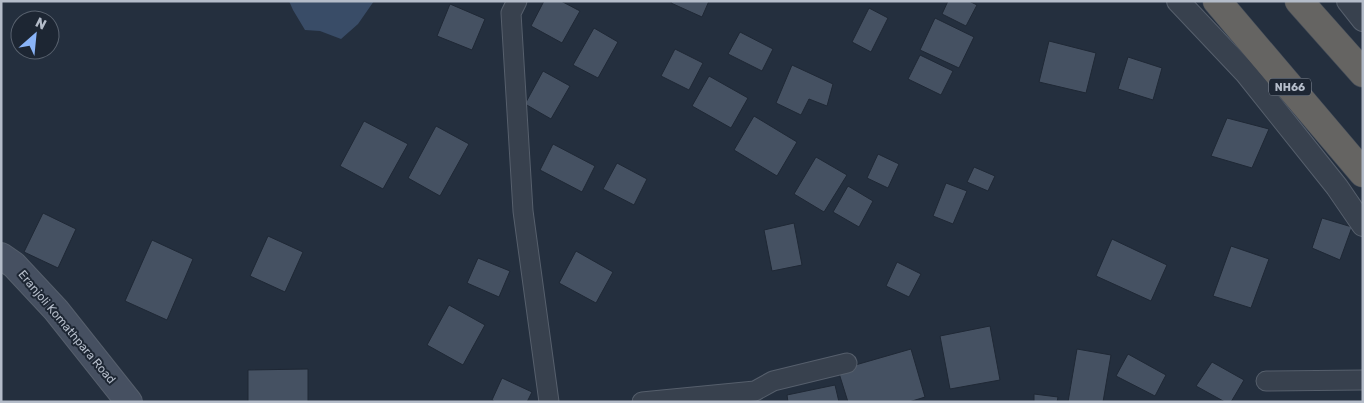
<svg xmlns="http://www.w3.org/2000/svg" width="1364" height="403" viewBox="0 0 1364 403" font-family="Rubik,sans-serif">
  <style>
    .water { fill: #394c67 }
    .building { fill: #455162; stroke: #1f2835 }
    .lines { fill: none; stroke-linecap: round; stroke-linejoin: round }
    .minor-casing { stroke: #565f6c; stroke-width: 21 }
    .tertiary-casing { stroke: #565f6c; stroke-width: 24 }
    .secondary-casing { stroke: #565f6c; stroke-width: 28 }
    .trunk-casing { stroke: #434c59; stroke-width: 29 }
    .minor { stroke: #38414e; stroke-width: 19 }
    .tertiary { stroke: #38414e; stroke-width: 22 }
    .secondary { stroke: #465061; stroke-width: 26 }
    .trunk { stroke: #656462; stroke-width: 28 }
    .labels { text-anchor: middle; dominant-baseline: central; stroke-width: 4; stroke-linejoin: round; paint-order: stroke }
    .shield { fill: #1d2633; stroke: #878f9c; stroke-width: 1 }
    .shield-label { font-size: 11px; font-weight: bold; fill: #b4bcc9 }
    .street-label { font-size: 12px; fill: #b4bcc9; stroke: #1d2633 }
  </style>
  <rect width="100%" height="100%" fill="#242f3e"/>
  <path class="water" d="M289 1H374L358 24 341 39 320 31 305 30 293 10Z"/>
  <g class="building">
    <path d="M544 1H561L580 11 562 43 531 26Z"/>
    <path d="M672 1H709L702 17 671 3Z"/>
    <path d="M948 1H969L977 5 966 26 942 14Z"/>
    <path d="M450 4 485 19 472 50 437 36Z"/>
    <path d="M869 8 888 18 871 52 852 42Z"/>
    <path d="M935 18 974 37 959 68 920 50Z"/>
    <path d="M594 28 618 42 598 78 573 65Z"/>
    <path d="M740 32 773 49 762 71 728 54Z"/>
    <path d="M1049 41 1096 53 1086 93 1039 82Z"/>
    <path d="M675 49 703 63 689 90 661 76Z"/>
    <path d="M920 55 953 71 941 95 908 79Z"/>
    <path d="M1128 57 1162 68 1153 100 1118 89Z"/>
    <path d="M792 65 833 84 827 106 809 99 801 115 776 103Z"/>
    <path d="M543 71 570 86 551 119 525 104Z"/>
    <path d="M709 76 748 98 731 128 692 106Z"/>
    <path d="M754 116 797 142 777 176 734 150Z"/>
    <path d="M1227 118 1269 129 1252 168 1211 156Z"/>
    <path d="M364 121 408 144 383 189 340 166Z"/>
    <path d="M436 126 469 144 440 196 408 178Z"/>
    <path d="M553 144 595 166 582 192 540 170Z"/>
    <path d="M878 154 899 164 888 188 867 178Z"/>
    <path d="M816 157 847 175 824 212 794 194Z"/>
    <path d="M617 163 647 179 634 205 603 189Z"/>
    <path d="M974 167 995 176 988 191 967 182Z"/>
    <path d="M946 183 967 191 953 224 933 216Z"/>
    <path d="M848 186 873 201 859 227 833 212Z"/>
    <path d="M43 213 76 229 58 268 24 252Z"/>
    <path d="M1322 218 1352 227 1340 260 1312 248Z"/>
    <path d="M794 223 802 265 772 271 764 230Z"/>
    <path d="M268 236 303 252 285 292 250 276Z"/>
    <path d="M1112 239 1167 265 1151 301 1096 276Z"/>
    <path d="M152 240 193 259 167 320 125 301Z"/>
    <path d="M1231 246 1269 259 1251 308 1213 296Z"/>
    <path d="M576 251 613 272 596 303 559 283Z"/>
    <path d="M478 258 510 271 499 297 467 283Z"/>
    <path d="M897 262 921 274 909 297 886 286Z"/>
    <path d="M449 305 485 325 463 365 427 345Z"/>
    <path d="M990 326 1000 380 950 389 940 336Z"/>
    <path d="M911 349 925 397 909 402H848L838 370Z"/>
    <path d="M1077 349 1111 355 1103 402H1068Z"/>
    <path d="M1128 354 1166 375 1155 396 1116 376Z"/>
    <path d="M1212 362 1244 380 1231 402H1225L1196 386Z"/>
    <path d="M308 369V402H248V370Z"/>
    <path d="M502 378 532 392 527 402H495L492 400Z"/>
    <path d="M835 385 839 402H788L787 395Z"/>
    <path d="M1034 394 1058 397 1057 402H1034Z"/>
  </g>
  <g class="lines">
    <defs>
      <g id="minor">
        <path d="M517 1 511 13 523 211 549 402"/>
        <path d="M1266 381 1363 380"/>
        <path d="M642 402 755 391 773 381 847 363"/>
      </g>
      <g id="tertiary">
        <path d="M1178 1 1246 73 1337 187 1363 225"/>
        <path d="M1348 1 1363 20"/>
      </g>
      <path id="secondary" d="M1 256 14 265 56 310 129 402"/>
      <g id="trunk">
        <path d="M1217 1 1363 173"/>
        <path d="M1299 1 1363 73"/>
      </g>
    </defs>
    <use href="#minor" class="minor-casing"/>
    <use href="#tertiary" class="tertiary-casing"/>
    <use href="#secondary" class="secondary-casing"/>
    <use href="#trunk" class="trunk-casing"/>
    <use href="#minor" class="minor"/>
    <use href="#tertiary" class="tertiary"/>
    <use href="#secondary" class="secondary"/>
    <use href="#trunk" class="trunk"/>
  </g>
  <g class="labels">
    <rect class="shield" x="1269" y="78.5" width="42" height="17" rx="4"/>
    <g class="shield-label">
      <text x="1290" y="87">NH66</text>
    </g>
    <g class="street-label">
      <text transform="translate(67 327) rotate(50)">Eranjoli Komathpara Road</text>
    </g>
  </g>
  <rect width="1364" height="403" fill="none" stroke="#b4bcc9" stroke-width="5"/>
  <g transform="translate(35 35) rotate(27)"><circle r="24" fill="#1d2633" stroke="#59626f"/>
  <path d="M0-4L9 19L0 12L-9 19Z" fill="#8ab4f8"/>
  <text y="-8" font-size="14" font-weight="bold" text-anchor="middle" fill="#b4bcc9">N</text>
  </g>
</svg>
